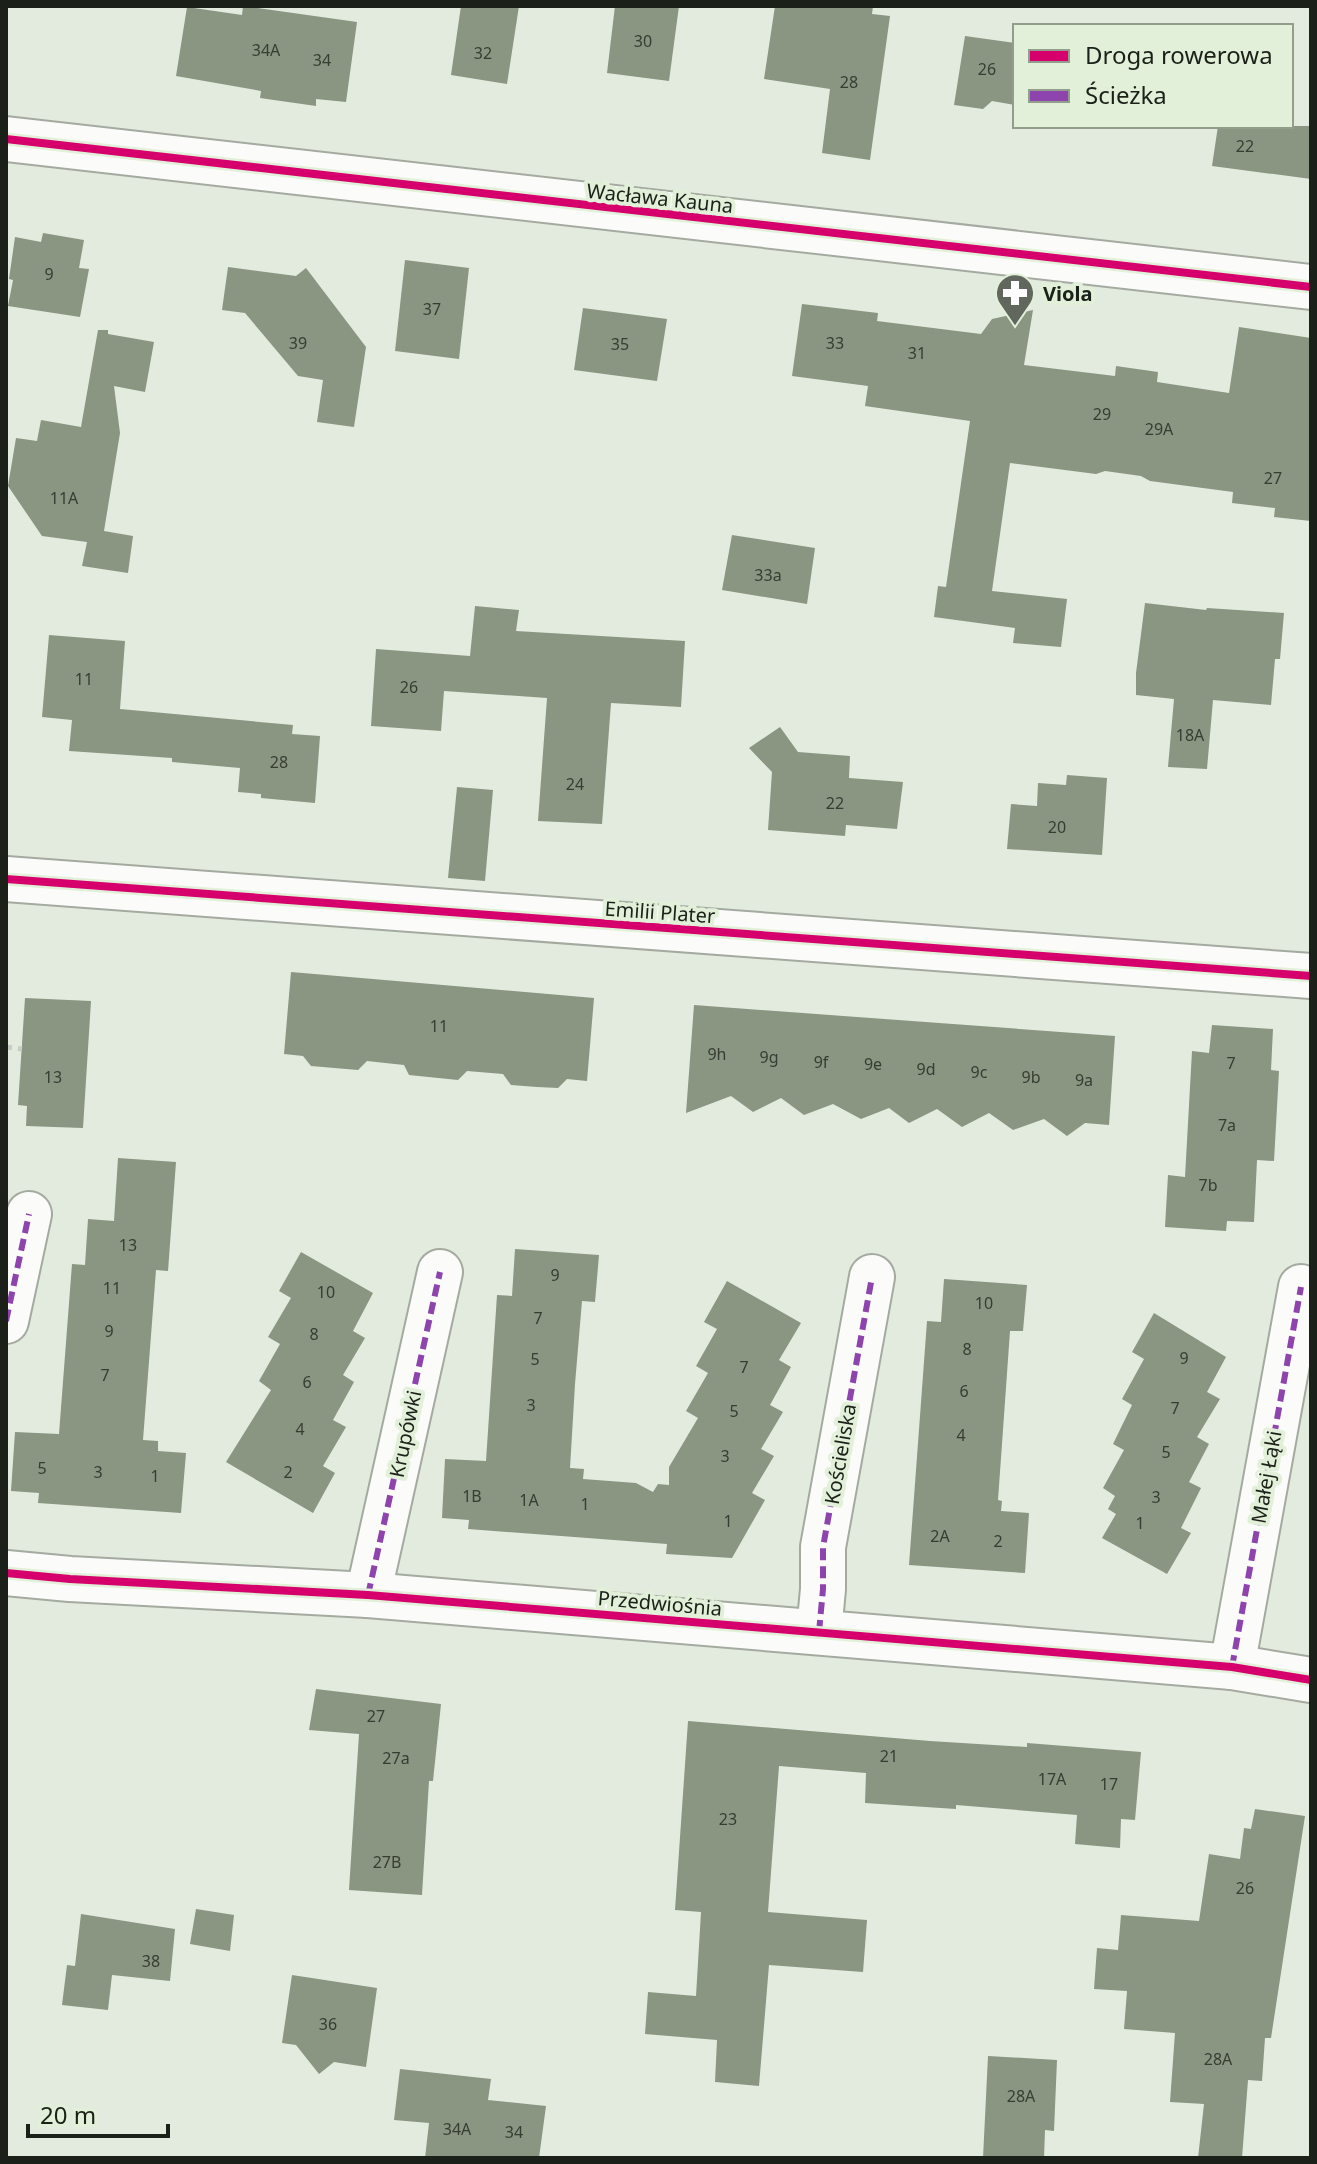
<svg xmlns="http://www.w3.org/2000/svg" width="1317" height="2164" viewBox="0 0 1317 2164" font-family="'Noto Sans',sans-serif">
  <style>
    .building { fill: #8a9582 }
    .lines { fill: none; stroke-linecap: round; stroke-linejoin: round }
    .minor-casing { stroke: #a4aaa0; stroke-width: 48 }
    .path { stroke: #c8cbc7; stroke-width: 5; stroke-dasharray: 6 6; stroke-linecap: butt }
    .minor { stroke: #fbfcfa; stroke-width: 44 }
    .quiet { stroke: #8e44ad; stroke-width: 6; stroke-dasharray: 12 6; stroke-linecap: butt }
    .cycleway-casing { stroke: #e2f0d9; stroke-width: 13 }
    .cycleway { stroke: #d6006c; stroke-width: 8 }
    .labels { text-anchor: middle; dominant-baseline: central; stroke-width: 8; stroke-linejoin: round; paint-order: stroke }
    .number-label { font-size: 16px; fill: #373d32 }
    .street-label { font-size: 20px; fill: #1b2018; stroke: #e2f0d9 }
    .poi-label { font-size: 20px; font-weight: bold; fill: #1b2018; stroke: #e2f0d9; text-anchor: start }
  </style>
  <rect width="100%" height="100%" fill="#e3ebde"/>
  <g class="building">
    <path d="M243 6 357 22 346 102 316 99V106L260 98 261 91 176 76 187 7 242 15Z"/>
    <path d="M461 6H519L507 84 451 75Z"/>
    <path d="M615 6H679L669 81 607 73Z"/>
    <path d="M775 6H873L872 14 890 16 870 160 822 153 830 89 764 79Z"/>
    <path d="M965 36 1015 43V105L992 101 983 109 954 105Z"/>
    <path d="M1218 126H1311V179L1212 166Z"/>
    <path d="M43 233 84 240 79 268 89 269 80 317 8 306 13 280 9 279 15 237 41 242Z"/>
    <path d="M405 260 469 268 459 359 395 351Z"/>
    <path d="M228 267 296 276 306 268 366 347 354 427 317 422 323 380 298 376 245 313 222 310Z"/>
    <path d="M802 304 878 313 877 321 981 334 992 319 1033 310 1024 365 1115 376 1116 366 1158 372 1157 382 1229 393 1239 327 1311 338V521L1274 517 1275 508 1232 503 1233 492 1150 481 1141 476 1105 471 1096 474 1010 463 992 591 1067 599 1061 647 1013 643 1015 628 934 617 938 586 946 587 970 421 865 406 868 386 792 376Z"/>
    <path d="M583 308 667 319 657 381 574 370Z"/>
    <path d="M98 330H108V334L154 342 145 392 114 386 120 433 104 531 133 536 128 573 82 566 87 542 42 536 8 486 16 438 37 441 41 420 81 427Z"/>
    <path d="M732 535 815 548 807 604 722 590Z"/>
    <path d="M1145 603 1206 610 1207 608 1284 613 1280 659H1275L1271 705 1213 700 1207 769 1168 767 1174 699 1136 695V673Z"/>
    <path d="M475 606 519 610 516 631 685 641 681 707 611 703 602 824 538 821 547 698 444 691 441 731 371 726 376 649 470 656Z"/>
    <path d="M49 635 125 641 120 709 293 725 292 734 320 736 315 803 261 798V794L238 792 240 768 172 762V758L69 751 72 720 42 717Z"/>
    <path d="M780 727 798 752 850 756 849 778 903 782 897 829 846 825 845 836 768 830 772 772 749 748Z"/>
    <path d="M1067 775 1107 778 1102 855 1007 849 1011 804 1037 806 1038 783 1066 785Z"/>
    <path d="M457 787 493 790 485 881 448 878Z"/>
    <path d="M291 972 594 998 587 1081 567 1079 558 1088 537 1087 511 1085 503 1074 467 1071 458 1080 409 1075 404 1065 367 1061 358 1070 311 1066 303 1056 284 1054Z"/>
    <path d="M25 998 91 1001 83 1128 26 1126 27 1106 18 1105Z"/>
    <path d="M694 1005 1115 1036 1109 1125 1085 1123 1067 1136 1044 1119 1013 1130 989 1113 962 1127 937 1109 909 1123 889 1108 861 1119 833 1104 804 1115 781 1098 753 1112 731 1096 686 1113Z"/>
    <path d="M1212 1025 1273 1029 1271 1070 1279 1071 1274 1161 1257 1160 1254 1222 1227 1221 1226 1231 1165 1227 1168 1175 1185 1177 1192 1051 1209 1053Z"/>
    <path d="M118 1158 176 1162 168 1271 156 1270 143 1440 158 1441V1451L186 1453 181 1513 38 1503 39 1493 11 1491 15 1432 59 1434 72 1264 85 1265 88 1219 114 1221Z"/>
    <path d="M515 1249 599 1255 595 1302 582 1301 575 1384 570 1468 584 1469 583 1479 636 1483 653 1492 658 1484 669 1485V1467L698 1418 686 1411 708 1373 696 1366 717 1329 704 1322 727 1281 801 1323 779 1360 791 1367 770 1405 783 1412 761 1449 774 1456 752 1493 765 1500 732 1558 666 1554 667 1544 468 1529 469 1520 442 1518 445 1459 486 1461 497 1295 512 1296Z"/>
    <path d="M301 1252 373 1293 353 1331 365 1338 343 1375 354 1382 333 1420 346 1427 323 1466 335 1473 313 1513 226 1462 271 1390 259 1381 280 1344 268 1337 291 1298 279 1291Z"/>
    <path d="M944 1279 1027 1285 1023 1331H1010L998 1500 1002 1501 1001 1511 1029 1513 1025 1573 909 1565 927 1321 941 1322Z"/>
    <path d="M1154 1313 1226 1357 1207 1392 1220 1399 1197 1437 1209 1444 1189 1482 1201 1488 1181 1528 1191 1533 1167 1574 1102 1538 1116 1514 1108 1509 1115 1496 1103 1488 1124 1450 1113 1444 1132 1405 1122 1399 1144 1359 1132 1352Z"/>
    <path d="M316 1689 441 1704 433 1781H429L422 1895 349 1890 359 1734 309 1730Z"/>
    <path d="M688 1721 930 1741 1027 1747V1743L1141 1752 1135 1820 1121 1819 1120 1848 1075 1844 1077 1815 956 1805V1809L865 1803 866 1773 779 1766 768 1912 867 1920 863 1972 769 1965 759 2086 715 2082 717 2040 645 2034 648 1992 696 1996 701 1912 675 1910Z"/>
    <path d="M1255 1809 1305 1816 1271 2038H1265L1262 2081 1248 2080 1242 2158H1198L1204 2104 1170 2102 1175 2033 1124 2029 1127 1991 1094 1989 1097 1948 1118 1950 1121 1915 1199 1921 1209 1854 1240 1859 1244 1828 1251 1829Z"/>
    <path d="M196 1909 234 1915 230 1951 190 1944Z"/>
    <path d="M81 1914 175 1929 170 1981 112 1975 108 2010 62 2005 67 1965 75 1966Z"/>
    <path d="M292 1975 377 1988 366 2067 334 2062 319 2074 296 2045 282 2043Z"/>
    <path d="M988 2056 1057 2060 1054 2131 1045 2130 1044 2158H983Z"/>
    <path d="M400 2069 491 2079 488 2100 546 2106 539 2158H425L429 2123 394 2120Z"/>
  </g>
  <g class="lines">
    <defs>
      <g id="minor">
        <path d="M6 139 1311 287"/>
        <path d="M6 879 1311 976"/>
        <path d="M6 1321 29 1214"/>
        <path d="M6 1573 70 1579 368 1595 1232 1667 1311 1680"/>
        <path d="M368 1595 440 1272"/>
        <path d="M819 1632 823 1589V1547L872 1277"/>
        <path d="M1232 1667 1301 1287"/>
      </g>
    </defs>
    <use href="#minor" class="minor-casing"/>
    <path class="path" d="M6 1047 22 1049"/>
    <use href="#minor" class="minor"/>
    <g class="quiet">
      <path d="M6 1321 29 1214"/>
      <path d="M368 1595 440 1272"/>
      <path d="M819 1632 823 1589V1547L872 1277"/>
      <path d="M1232 1667 1301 1287"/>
    </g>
    <defs>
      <g id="cycleway">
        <path d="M6 139 1311 287"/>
        <path d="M6 879 1311 976"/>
        <path d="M6 1573 70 1579 368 1595 1232 1667 1311 1680"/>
      </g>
    </defs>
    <use href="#cycleway" class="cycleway-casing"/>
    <use href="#cycleway" class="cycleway"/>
  </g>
  <defs>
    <symbol id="pharmacy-pin" viewBox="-11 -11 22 30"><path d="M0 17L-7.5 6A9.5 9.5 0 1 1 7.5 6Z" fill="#61675d" stroke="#e2f0d9"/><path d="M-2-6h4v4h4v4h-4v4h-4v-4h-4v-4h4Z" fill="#fff"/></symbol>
  </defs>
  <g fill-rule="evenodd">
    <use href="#pharmacy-pin" x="993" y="271" width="44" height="60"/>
  </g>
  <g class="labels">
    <g class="number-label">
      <text x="643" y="41">30</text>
      <text x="266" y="50">34A</text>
      <text x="483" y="53">32</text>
      <text x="322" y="60">34</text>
      <text x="987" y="69">26</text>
      <text x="849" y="82">28</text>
      <text x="1245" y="146">22</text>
      <text x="49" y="274">9</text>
      <text x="432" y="309">37</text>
      <text x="298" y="343">39</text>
      <text x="835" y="343">33</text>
      <text x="620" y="344">35</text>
      <text x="917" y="353">31</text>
      <text x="1102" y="414">29</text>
      <text x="1159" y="429">29A</text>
      <text x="1273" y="478">27</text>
      <text x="64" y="498">11A</text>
      <text x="768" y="575">33a</text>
      <text x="84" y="679">11</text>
      <text x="409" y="687">26</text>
      <text x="1190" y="735">18A</text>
      <text x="279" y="762">28</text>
      <text x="575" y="784">24</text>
      <text x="835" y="803">22</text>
      <text x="1057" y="827">20</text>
      <text x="439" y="1026">11</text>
      <text x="717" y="1054">9h</text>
      <text x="769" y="1057">9g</text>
      <text x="821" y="1062">9f</text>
      <text x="1231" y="1063">7</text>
      <text x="873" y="1064">9e</text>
      <text x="926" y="1069">9d</text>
      <text x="979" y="1072">9c</text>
      <text x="53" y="1077">13</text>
      <text x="1031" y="1077">9b</text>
      <text x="1084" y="1080">9a</text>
      <text x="1227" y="1125">7a</text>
      <text x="1208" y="1185">7b</text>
      <text x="128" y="1245">13</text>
      <text x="555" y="1275">9</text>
      <text x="112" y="1288">11</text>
      <text x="326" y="1292">10</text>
      <text x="984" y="1303">10</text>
      <text x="538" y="1318">7</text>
      <text x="109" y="1331">9</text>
      <text x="314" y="1334">8</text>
      <text x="967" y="1349">8</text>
      <text x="1184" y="1358">9</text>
      <text x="535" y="1359">5</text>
      <text x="744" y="1367">7</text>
      <text x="105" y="1375">7</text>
      <text x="307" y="1382">6</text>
      <text x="964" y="1391">6</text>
      <text x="531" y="1405">3</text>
      <text x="1175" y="1408">7</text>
      <text x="734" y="1411">5</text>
      <text x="300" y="1429">4</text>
      <text x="961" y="1435">4</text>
      <text x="1166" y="1452">5</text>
      <text x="725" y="1456">3</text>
      <text x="42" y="1468">5</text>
      <text x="98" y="1472">3</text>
      <text x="288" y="1472">2</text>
      <text x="155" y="1476">1</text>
      <text x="472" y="1496">1B</text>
      <text x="1156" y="1497">3</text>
      <text x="529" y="1500">1A</text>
      <text x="585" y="1504">1</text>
      <text x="728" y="1521">1</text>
      <text x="1140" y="1523">1</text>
      <text x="940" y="1536">2A</text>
      <text x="998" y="1541">2</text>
      <text x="376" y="1716">27</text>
      <text x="889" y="1756">21</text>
      <text x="396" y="1758">27a</text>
      <text x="1052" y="1779">17A</text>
      <text x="1109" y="1784">17</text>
      <text x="728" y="1819">23</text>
      <text x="387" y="1862">27B</text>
      <text x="1245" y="1888">26</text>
      <text x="151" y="1961">38</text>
      <text x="328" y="2024">36</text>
      <text x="1218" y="2059">28A</text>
      <text x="1021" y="2096">28A</text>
      <text x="457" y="2129">34A</text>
      <text x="514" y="2132">34</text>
    </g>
    <g class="street-label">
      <text transform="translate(660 198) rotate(6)">Wacława Kauna</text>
      <text transform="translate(660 912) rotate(4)">Emilii Plater</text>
      <text transform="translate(405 1434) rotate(-78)">Krupówki</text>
      <text transform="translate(840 1454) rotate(-80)">Kościeliska</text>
      <text transform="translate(1266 1477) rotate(-80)">Małej Łąki</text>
      <text transform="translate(660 1603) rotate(5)">Przedwiośnia</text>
    </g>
    <g class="poi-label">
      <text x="1043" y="293">Viola</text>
    </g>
  </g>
  <rect width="1317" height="2164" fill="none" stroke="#1b2018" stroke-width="16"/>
  <rect x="1013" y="24" width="280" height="104" fill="#e2f0d9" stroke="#929d8c" stroke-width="2"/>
  <rect x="1029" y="50" width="40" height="12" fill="#d6006c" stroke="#929d8c" stroke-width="2"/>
  <text x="1085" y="64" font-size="24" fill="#1b2018">Droga rowerowa</text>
  <rect x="1029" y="90" width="40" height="12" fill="#8e44ad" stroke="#929d8c" stroke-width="2"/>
  <text x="1085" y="104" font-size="24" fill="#1b2018">Ścieżka</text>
  <path d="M28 2124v12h140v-12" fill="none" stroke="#1b2018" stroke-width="4"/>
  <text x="40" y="2124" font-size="24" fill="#1b2018" stroke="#e2f0d9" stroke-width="6" paint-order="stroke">20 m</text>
</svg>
